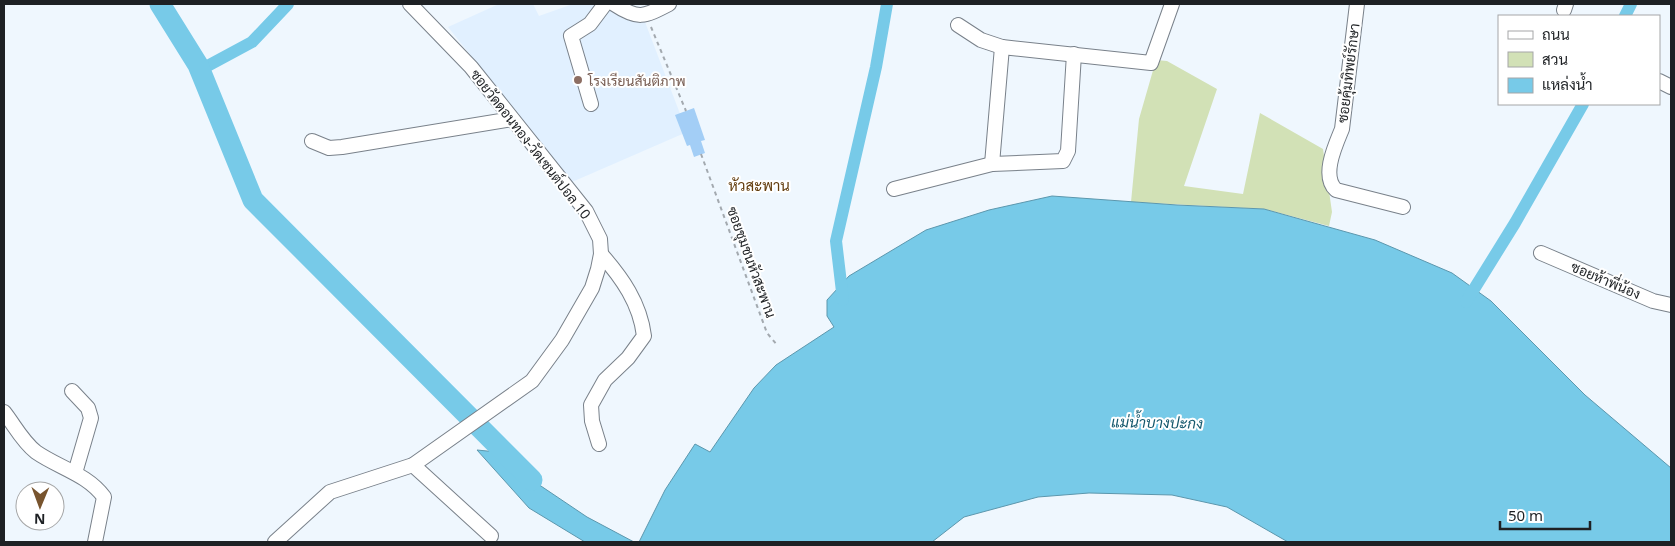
<svg xmlns="http://www.w3.org/2000/svg" width="1675" height="546" viewBox="0 0 1675 546" font-family="'Noto Sans',Sarabun,sans-serif">
  <style>
    .built { fill: #e1f0ff }
    .green { fill: #d2e1b6 }
    .water { fill: #77cae8; stroke: #5c97ad }
    .lines { fill: none; stroke-linecap: round; stroke-linejoin: round }
    .canal { stroke: #77cae8; stroke-width: 12 }
    .river { stroke: #77cae8; stroke-width: 21 }
    .building { fill: #a3cef6 }
    .minor-casing { stroke: #79818a; stroke-width: 16 }
    .path { stroke: #a3a9af; stroke-width: 2; stroke-dasharray: 4 4; stroke-linecap: butt }
    .minor { stroke: #fff; stroke-width: 14 }
    .education-dot { fill: #8d6e63; stroke: #fff; stroke-width: 2 }
    .labels { text-anchor: middle; dominant-baseline: central; stroke-width: 4; stroke-linejoin: round; paint-order: stroke }
    .street-label { font-size: 14px; fill: #1e2124; stroke: #fff }
    .education-label { font-size: 14px; fill: #785e54; stroke: #fff; text-anchor: start }
    .neighbourhood-label { font-size: 15px; fill: #643e0f; stroke: #fff }
    .water-label { font-size: 15px; font-style: italic; fill: #14586d; stroke: #fff }
  </style>
  <rect width="100%" height="100%" fill="#eff7fe"/>
  <path class="built" d="M499 4H533L539 16 573 4H607L624 19 645 22 687 132 572 182 448 27Z"/>
  <path class="green" d="M1156 60 1167 61 1217 89 1184 186 1243 194 1260 113 1323 149 1332 212 1329 226 1264 209 1131 202 1139 119Z"/>
  <g class="water">
    <path d="M1052 196 1177 205 1264 209 1375 240 1452 273 1491 301 1585 395 1671 468V542H1288L1227 507 1172 495 1089 493 1038 497 964 517 932 542H639L665 490 695 444 710 452 754 388 776 365 834 327 827 316V300L849 276 926 230 989 210Z"/>
    <path d="M477 450 507 453 532 480 587 517 634 542H585L529 508Z"/>
  </g>
  <g class="lines">
    <g class="canal">
      <path d="M1625 16 1631 4"/>
      <path d="M200 70 252 42 288 4"/>
      <path d="M843 300 836 241 876 67 887 4"/>
      <path d="M1466 302 1515 223 1583 104"/>
    </g>
    <path class="river" d="M160 4 198 65 253 200 532 480"/>
  </g>
  <path class="building" d="M694 108 705 140 701 141 705 153 694 157 690 145 687 146 675 115Z"/>
  <g class="lines">
    <defs>
      <g id="minor">
        <path d="M614 4C638 20 644 17 669 4"/>
        <path d="M1357 4 1342 129C1335 146 1321 176 1336 190L1403 207"/>
        <path d="M1564 10 1566 4"/>
        <path d="M958 25 981 40 1002 47"/>
        <path d="M1659 81 1671 87"/>
        <path d="M591 104 571 36 590 24 605 4"/>
        <path d="M312 141 329 148 342 147 512 119"/>
        <path d="M992 164 1002 47 1151 63 1172 4"/>
        <path d="M894 189 992 164 1063 161 1068 151 1074 54"/>
        <path d="M1541 253 1653 301 1671 305"/>
        <path d="M72 391 88 408 91 418 75 473"/>
        <path d="M4 412C15 426 22 441 36 452 59 468 87 474 104 497L95 542"/>
        <path d="M599 444 592 421 591 405 605 380 628 358 644 336C640 303 622 278 601 254"/>
        <path d="M413 465 491 536"/>
        <path d="M275 542 330 492 413 465 532 381 562 340 592 288 598 269 601 254 600 239 586 211 471 67 410 4"/>
      </g>
    </defs>
    <use href="#minor" class="minor-casing"/>
    <g class="path">
      <path d="M651 27 686 111"/>
      <path d="M701 154 767 333 778 346"/>
    </g>
    <use href="#minor" class="minor"/>
  </g>
  <circle class="education-dot" cx="578" cy="80" r="5"/>
  <g class="labels">
    <g class="street-label">
      <text transform="translate(1348 73) rotate(-83)">ซอยคุ้มทิพย์รักษา</text>
      <text transform="translate(531 144) rotate(52)">ซอยวัดดอนทอง-วัดเซนต์ปอล 10</text>
      <text transform="translate(752 262) rotate(70)">ซอยชุมชนหัวสะพาน</text>
      <text transform="translate(1606 280) rotate(23)">ซอยห้าพี่น้อง</text>
    </g>
    <g class="education-label">
      <text x="588" y="80">โรงเรียนสันติภาพ</text>
    </g>
    <g class="neighbourhood-label">
      <text x="759" y="185">หัวสะพาน</text>
    </g>
    <g class="water-label">
      <text transform="translate(1157 422) rotate(1)">แม่น้ำบางปะกง</text>
    </g>
  </g>
  <rect width="1675" height="546" fill="none" stroke="#1e2124" stroke-width="10"/>
  <rect x="1498" y="15" width="162" height="90" fill="#ffffff" stroke="#a5a6a7"/>
  <rect x="1508" y="31" width="25" height="8" fill="#ffffff" stroke="#a5a6a7"/>
  <text x="1542" y="40" font-size="15" fill="#1e2124">ถนน</text>
  <rect x="1508" y="52" width="25" height="15" fill="#d2e1b6" stroke="#a5a6a7"/>
  <text x="1542" y="65" font-size="15" fill="#1e2124">สวน</text>
  <rect x="1508" y="78" width="25" height="15" fill="#77cae8" stroke="#a5a6a7"/>
  <text x="1542" y="90" font-size="15" fill="#1e2124">แหล่งน้ำ</text>
  <g transform="translate(40 506) rotate(181)"><circle r="24" fill="#ffffff" stroke="#a5a6a7"/>
  <path d="M0-4L9 19L0 12L-9 19Z" fill="#78542e"/>
  <text y="-8" font-size="14" font-weight="bold" text-anchor="middle" fill="#1e2124">N</text>
  </g>
  <path d="M1500 521v8h90v-8" fill="none" stroke="#1e2124" stroke-width="2.5"/>
  <text x="1508" y="521" font-size="15" fill="#1e2124" stroke="#ffffff" stroke-width="4" paint-order="stroke">50 m</text>
</svg>
